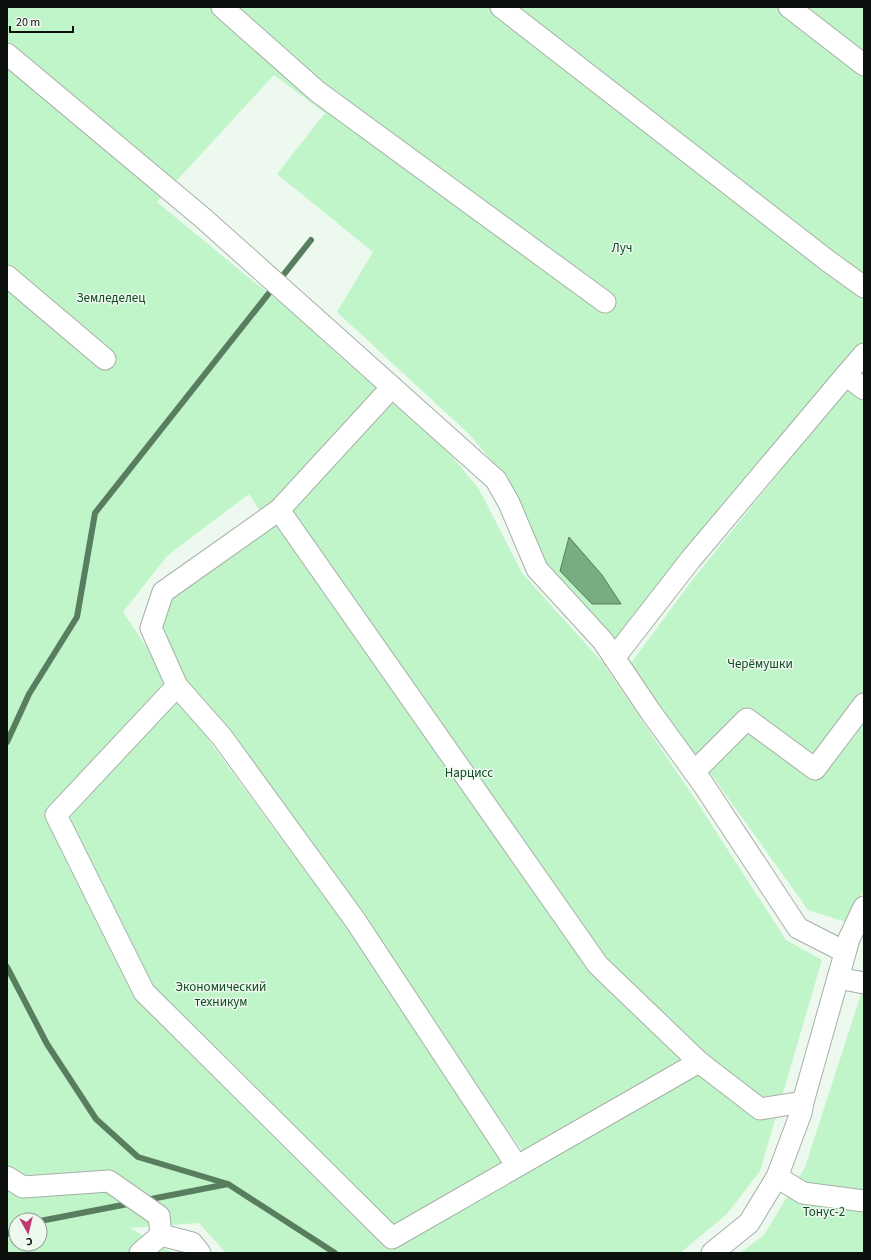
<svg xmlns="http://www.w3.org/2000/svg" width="871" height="1260" viewBox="0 0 871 1260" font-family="'Source Sans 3',sans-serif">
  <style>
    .green { fill: #c0f5c9; fill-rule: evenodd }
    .water { fill: #78ac82; stroke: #587e5f }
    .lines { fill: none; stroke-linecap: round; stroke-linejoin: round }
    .stream { stroke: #587e5f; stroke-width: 6 }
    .minor-casing { stroke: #a6b0a7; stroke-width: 23 }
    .minor { stroke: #fff; stroke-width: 21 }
    .labels { text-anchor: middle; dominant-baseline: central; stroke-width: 3; stroke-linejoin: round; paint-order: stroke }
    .park-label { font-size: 13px; fill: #0f4b23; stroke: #edf8ee }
  </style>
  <rect width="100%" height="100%" fill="#edf8ee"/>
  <g class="green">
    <path d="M7 7H864V343L614 640 545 562 508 481 470 435 337 312 373 252 277 174 325 113 274 75 157 202 254 282 287 307 333 350 445 448 479 489 522 573 603 663 695 799 786 940 822 960 760 1171 727 1214 680 1253H226L199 1223 130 1228 173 1253H7ZM249 494 269 525 176 588 156 626 184 678 231 735 532 1165 503 1164 344 923 210 742 123 612 168 555ZM16 1220H40V1244H16Z"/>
    <path d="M864 367V889L846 922 808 910 716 781 628 667 694 578Z"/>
    <path d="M864 985V1253H740L764 1235 805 1167Z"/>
  </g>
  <path class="water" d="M569 537 602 575 621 604H592L560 571Z"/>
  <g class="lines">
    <g class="stream">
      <path d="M7 742 29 694 77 617 95 513 311 240"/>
      <path d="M7 967 47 1044 96 1119 138 1157 228 1184"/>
      <path d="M146 1200 228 1184 335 1253"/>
      <path d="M40 1221 133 1203"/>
      <path d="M7 1234 16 1229"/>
    </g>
    <defs>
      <g id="minor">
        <path d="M222 7 318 92 605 302"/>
        <path d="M501 7 828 261 864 287"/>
        <path d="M789 7 864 65"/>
        <path d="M7 54 203 218 496 480 509 503 537 569 603 641 650 711 703 784 798 928 845 952"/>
        <path d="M7 276 105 359"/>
        <path d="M846 375 864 354"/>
        <path d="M392 387 279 510 598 965 699 1062 760 1109 803 1102"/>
        <path d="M279 510 163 592 151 628 177 686 56 815 144 992 392 1238 699 1062"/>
        <path d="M614 658 691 559 846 375 864 389"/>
        <path d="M177 686 222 737 355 920 517 1166"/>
        <path d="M694 772 747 719 815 769 864 704"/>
        <path d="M838 978 864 983"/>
        <path d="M7 1177 23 1187 109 1181 159 1216 161 1235"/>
        <path d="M777 1177 803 1193 864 1201"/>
        <path d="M140 1253 161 1235 192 1243 200 1253"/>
        <path d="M712 1253 749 1223 777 1177 801 1113 803 1102 849 939 864 907"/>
      </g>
    </defs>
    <use href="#minor" class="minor-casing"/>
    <use href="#minor" class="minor"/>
  </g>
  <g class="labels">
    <g class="park-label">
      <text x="622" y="248">Луч</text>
      <text x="111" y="298">Земледелец</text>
      <text x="760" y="664">Черёмушки</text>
      <text x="469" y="773">Нарцисс</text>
      <text x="221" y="987">Экономический<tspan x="221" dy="15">техникум</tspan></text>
      <text x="824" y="1212">Тонус-2</text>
    </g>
  </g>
  <rect width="871" height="1260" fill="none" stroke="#0d110e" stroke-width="16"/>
  <g transform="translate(28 1232) rotate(172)"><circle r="19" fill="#edf8ee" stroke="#939c94"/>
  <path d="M0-3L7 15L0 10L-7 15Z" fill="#c13770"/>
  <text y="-6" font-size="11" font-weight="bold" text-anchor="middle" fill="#0d110e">С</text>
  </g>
  <path d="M10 26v6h63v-6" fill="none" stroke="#0d110e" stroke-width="2"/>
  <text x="16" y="26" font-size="12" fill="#0d110e" stroke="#edf8ee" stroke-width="3" paint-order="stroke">20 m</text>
</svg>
